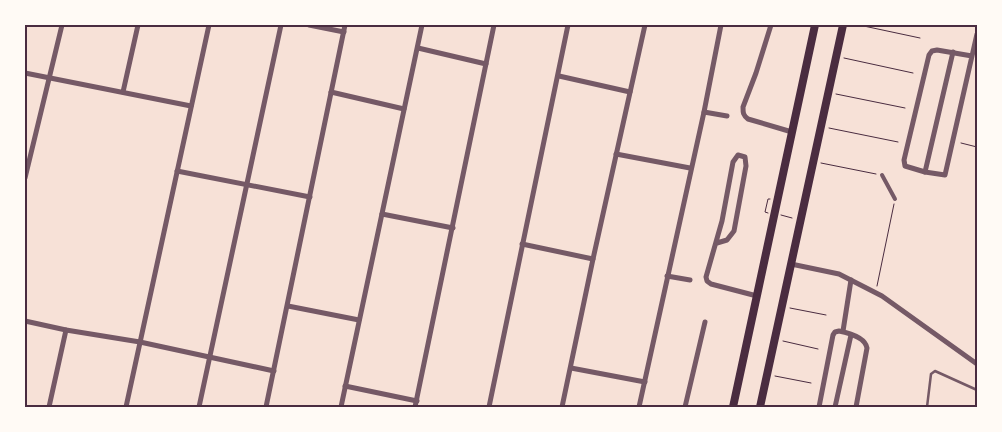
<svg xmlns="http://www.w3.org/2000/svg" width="1002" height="432" viewBox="0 0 1002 432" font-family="Literata,serif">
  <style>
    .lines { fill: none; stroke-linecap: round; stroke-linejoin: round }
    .path { stroke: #4a2c40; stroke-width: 1 }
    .service { stroke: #755966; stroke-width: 2.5 }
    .pedestrian { stroke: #755966; stroke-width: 4 }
    .minor { stroke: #755966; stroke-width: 5 }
    .primary { stroke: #4a2c40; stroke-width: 8 }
    .neatline { fill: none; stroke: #4a2c40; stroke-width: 2 }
  </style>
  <rect width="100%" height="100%" fill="#f7e1d7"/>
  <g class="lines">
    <g class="path">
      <path d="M859 25 920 38"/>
      <path d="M844 58 913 73"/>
      <path d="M836 94 905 108"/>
      <path d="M829 128 898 142"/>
      <path d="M961 143 977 147"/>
      <path d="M821 163 876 174"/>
      <path d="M768 213 765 212 768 199H770"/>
      <path d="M781 215 792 218"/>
      <path d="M877 286 894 204"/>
      <path d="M790 308 826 315"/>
      <path d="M783 341 818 349"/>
      <path d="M775 376 811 383"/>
    </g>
    <path class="service" d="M927 407 931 374 935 371 977 390"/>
    <path class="pedestrian" d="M882 175 895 199"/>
    <g class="minor">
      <path d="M309 25 344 32"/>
      <path d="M771 25 756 73 743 107C743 113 743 115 748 119L792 132"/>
      <path d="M418 48 486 64"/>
      <path d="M972 56 937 50 932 51 929 55 904 160 905 166 925 172 945 175 977 34"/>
      <path d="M25 73 191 106"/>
      <path d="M559 76 630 92"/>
      <path d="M123 92 138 25"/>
      <path d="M331 92 404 109"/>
      <path d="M704 112 727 116"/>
      <path d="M616 154 690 168"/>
      <path d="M177 171 310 197"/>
      <path d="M925 172 953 52"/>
      <path d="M25 178 62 25"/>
      <path d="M382 214 453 228"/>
      <path d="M717 243 727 240 734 231 746 166 745 157 738 155 733 162 722 221 706 277 707 281 711 284 757 296"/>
      <path d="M522 244 593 259"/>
      <path d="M791 264 839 274 882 296 977 364"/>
      <path d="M667 276 690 280"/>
      <path d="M288 306 359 320"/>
      <path d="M25 321 66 330 140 342 274 371"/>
      <path d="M843 331 851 280"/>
      <path d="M571 368 645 382"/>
      <path d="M345 386 417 401"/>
      <path d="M49 407 66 330"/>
      <path d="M126 407 209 25"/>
      <path d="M199 407 281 25"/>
      <path d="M266 407 345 25"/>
      <path d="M341 407 422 25"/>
      <path d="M415 407 494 25"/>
      <path d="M489 407 568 25"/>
      <path d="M562 407 593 259 645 25"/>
      <path d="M639 407 704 112 721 25"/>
      <path d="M685 407 705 322"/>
      <path d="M819 407 833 335 835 332 839 331C849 333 865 337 867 348L856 407"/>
      <path d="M835 407 851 335"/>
    </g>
    <g class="primary">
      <path d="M733 407 815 25"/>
      <path d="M760 407 843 25"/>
    </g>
  </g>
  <rect width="1002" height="432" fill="none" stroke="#fffaf5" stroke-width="52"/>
  <rect x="26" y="26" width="950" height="380" class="neatline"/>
</svg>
